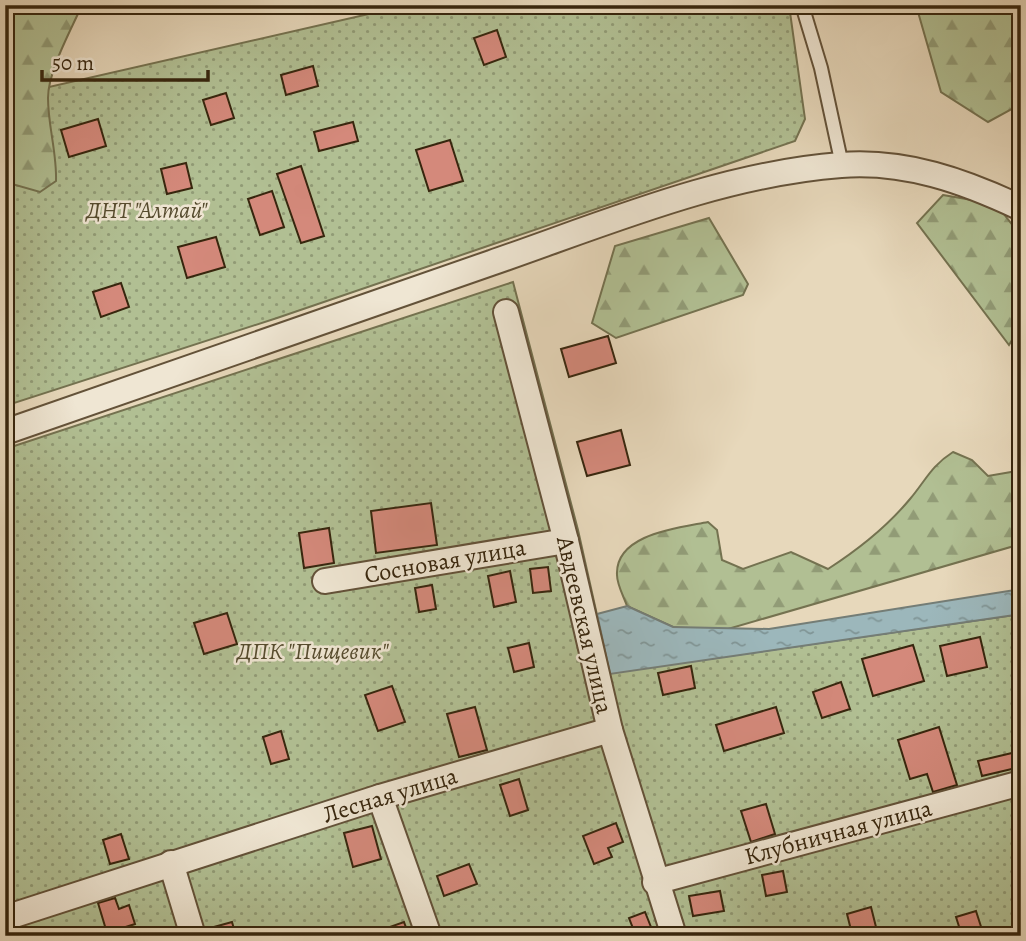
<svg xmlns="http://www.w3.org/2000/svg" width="1026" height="941" viewBox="0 0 1026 941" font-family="Alegreya,serif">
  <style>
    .grass { fill: url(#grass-dots); stroke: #747250; stroke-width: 2 }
    .forest { fill: url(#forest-firs); stroke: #747250; stroke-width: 2 }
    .water { fill: url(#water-ripples); stroke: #747d76; stroke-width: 2 }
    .building { fill: #d4897b; stroke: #37260e; stroke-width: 2 }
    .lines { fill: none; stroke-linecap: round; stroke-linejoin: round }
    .service-casing { stroke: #635239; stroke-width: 16 }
    .minor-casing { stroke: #635239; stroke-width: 28 }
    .service { stroke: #efe6d3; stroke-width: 12 }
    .minor { stroke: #efe6d3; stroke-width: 24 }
    .labels { text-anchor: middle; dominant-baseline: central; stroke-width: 5; stroke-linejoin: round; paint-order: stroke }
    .park-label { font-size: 24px; font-style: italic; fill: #564c2f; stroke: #efe6d3 }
    .street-label { font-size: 24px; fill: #37260e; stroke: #efe6d3 }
  </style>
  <defs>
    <pattern id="grass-dots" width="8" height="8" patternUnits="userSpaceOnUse" patternTransform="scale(1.75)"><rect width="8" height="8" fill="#b1bf93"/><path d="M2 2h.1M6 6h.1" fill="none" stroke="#919b76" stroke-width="1.8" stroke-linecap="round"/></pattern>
    <pattern id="forest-firs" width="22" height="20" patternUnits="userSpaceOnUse" patternTransform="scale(1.75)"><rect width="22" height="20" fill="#b1bf93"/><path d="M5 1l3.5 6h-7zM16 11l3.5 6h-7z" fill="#919b76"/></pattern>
    <pattern id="water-ripples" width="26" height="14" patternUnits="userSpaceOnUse" patternTransform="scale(1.75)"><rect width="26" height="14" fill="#9cb7bb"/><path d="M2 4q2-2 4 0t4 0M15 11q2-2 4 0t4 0" fill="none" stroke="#809596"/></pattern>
  </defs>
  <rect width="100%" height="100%" fill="#e7d8bb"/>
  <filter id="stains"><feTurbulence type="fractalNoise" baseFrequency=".00286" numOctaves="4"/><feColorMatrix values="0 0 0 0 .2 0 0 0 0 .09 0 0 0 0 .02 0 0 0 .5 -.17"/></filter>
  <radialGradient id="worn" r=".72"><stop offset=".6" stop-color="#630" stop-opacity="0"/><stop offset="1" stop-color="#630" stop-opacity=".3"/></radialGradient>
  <g class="grass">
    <path d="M408 5H789L805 119 795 141 277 318 5 406V97Z"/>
    <path d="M513 282 578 530 610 673 1021 614V936H5V449Z"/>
  </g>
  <g class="forest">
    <path d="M5 5H82C71 30 48 71 48 98 48 126 57 153 56 181L40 192 5 182Z"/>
    <path d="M916 5H1021V104L988 122 941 92Z"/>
    <path d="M943 195 972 200 1003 213 1021 236V325L1009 345 917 223Z"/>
    <path d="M709 218 748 284 743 295 616 338 592 323 615 246Z"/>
    <path d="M953 452 972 460 988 476 1011 472 1021 466V544L721 631 673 627 627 606C624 597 617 585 617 575 615 534 678 528 708 522L717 530 722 560 743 569 791 552 828 569C859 549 886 528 910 499 926 480 931 466 953 452Z"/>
  </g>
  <path class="water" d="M1021 589V614L610 674 597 614 627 606 673 627 769 629Z"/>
  <g class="building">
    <path d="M497 30 506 57 484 65 474 38Z"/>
    <path d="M313 66 318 86 286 95 281 75Z"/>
    <path d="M226 93 234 118 211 125 203 100Z"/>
    <path d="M98 119 106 146 69 157 61 130Z"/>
    <path d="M353 122 358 141 319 151 314 132Z"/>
    <path d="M450 140 463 181 429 191 416 150Z"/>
    <path d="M186 163 192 188 167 194 161 169Z"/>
    <path d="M301 166 324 236 301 243 277 174Z"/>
    <path d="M272 191 284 227 260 235 248 199Z"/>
    <path d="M216 237 225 267 187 278 178 247Z"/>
    <path d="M121 283 129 307 101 317 93 292Z"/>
    <path d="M608 336 616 363 569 377 561 349Z"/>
    <path d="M621 430 630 465 587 476 577 442Z"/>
    <path d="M431 503 437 545 376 553 371 511Z"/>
    <path d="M329 528 334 563 304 568 299 533Z"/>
    <path d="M548 567 551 591 533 593 530 569Z"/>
    <path d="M510 571 516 602 494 607 488 576Z"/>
    <path d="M432 585 436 609 419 612 415 588Z"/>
    <path d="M227 613 237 644 204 654 194 623Z"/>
    <path d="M980 637 987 667 947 676 940 646Z"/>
    <path d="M529 643 534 667 514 672 508 648Z"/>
    <path d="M913 645 924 681 873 696 862 659Z"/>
    <path d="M691 666 695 688 663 695 658 673Z"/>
    <path d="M841 682 850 709 822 718 813 692Z"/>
    <path d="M392 686 405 722 378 731 365 695Z"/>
    <path d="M475 707 487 750 459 757 447 714Z"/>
    <path d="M776 707 784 733 724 751 716 725Z"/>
    <path d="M939 727 957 785 933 792 927 774 910 779 898 740Z"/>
    <path d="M281 731 289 759 271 764 263 737Z"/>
    <path d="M1012 753 1016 768 982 776 978 761Z"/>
    <path d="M519 779 528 810 510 816 500 785Z"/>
    <path d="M766 804 775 834 751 842 741 811Z"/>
    <path d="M616 823 623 842 608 848 612 857 594 864 583 836Z"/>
    <path d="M372 826 381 859 353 867 344 833Z"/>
    <path d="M121 834 129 859 110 864 103 840Z"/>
    <path d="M469 864 477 884 444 896 437 876Z"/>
    <path d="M783 871 787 892 766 896 762 875Z"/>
    <path d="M720 891 724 911 693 916 689 896Z"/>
    <path d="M115 898 119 909 129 905 135 924 107 933 98 903Z"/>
    <path d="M871 907 876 927 852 934 847 914Z"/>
    <path d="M976 911 984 936H962L956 917Z"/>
    <path d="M645 912 653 932 636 936 629 918Z"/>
    <path d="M232 922 236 936H217L214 927Z"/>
    <path d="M404 922 409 936H383L381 930Z"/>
  </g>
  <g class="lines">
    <defs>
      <path id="service" d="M802 5 821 68 842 165"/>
      <g id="minor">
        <path d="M506 312 566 541 610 730 674 936"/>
        <path d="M5 432C167 375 329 319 491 263 604 224 721 174 841 165 905 160 964 181 1021 208"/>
        <path d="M325 581 566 541"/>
        <path d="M380 797 429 936"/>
        <path d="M171 863 193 936"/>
        <path d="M655 882 1021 783"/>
        <path d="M5 918 380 797 610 730"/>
      </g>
    </defs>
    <use href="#service" class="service-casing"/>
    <use href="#minor" class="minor-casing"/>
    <use href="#service" class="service"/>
    <use href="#minor" class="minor"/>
  </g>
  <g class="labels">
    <g class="park-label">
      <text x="147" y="210">ДНТ "Алтай"</text>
      <text x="313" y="651">ДПК "Пищевик"</text>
    </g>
    <g class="street-label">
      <text transform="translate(445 561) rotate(-10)">Сосновая улица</text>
      <text transform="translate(585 625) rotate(77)">Авдеевская улица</text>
      <text transform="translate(390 795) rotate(-17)">Лесная улица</text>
      <text transform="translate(838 832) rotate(-15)">Клубничная улица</text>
    </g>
  </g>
  <rect width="1026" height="941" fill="none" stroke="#e7d8bb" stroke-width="28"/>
  <rect x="7" y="7" width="1012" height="927" fill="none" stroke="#37260e" stroke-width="3.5"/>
  <rect x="14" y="14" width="998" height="913" fill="none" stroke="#37260e" stroke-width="2"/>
  <path d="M42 70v10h166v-10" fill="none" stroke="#37260e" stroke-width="3.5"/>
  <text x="52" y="70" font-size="21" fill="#37260e" stroke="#efe6d3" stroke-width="5" paint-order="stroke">50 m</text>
  <rect width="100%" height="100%" filter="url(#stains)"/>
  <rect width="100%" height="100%" fill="url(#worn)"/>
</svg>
